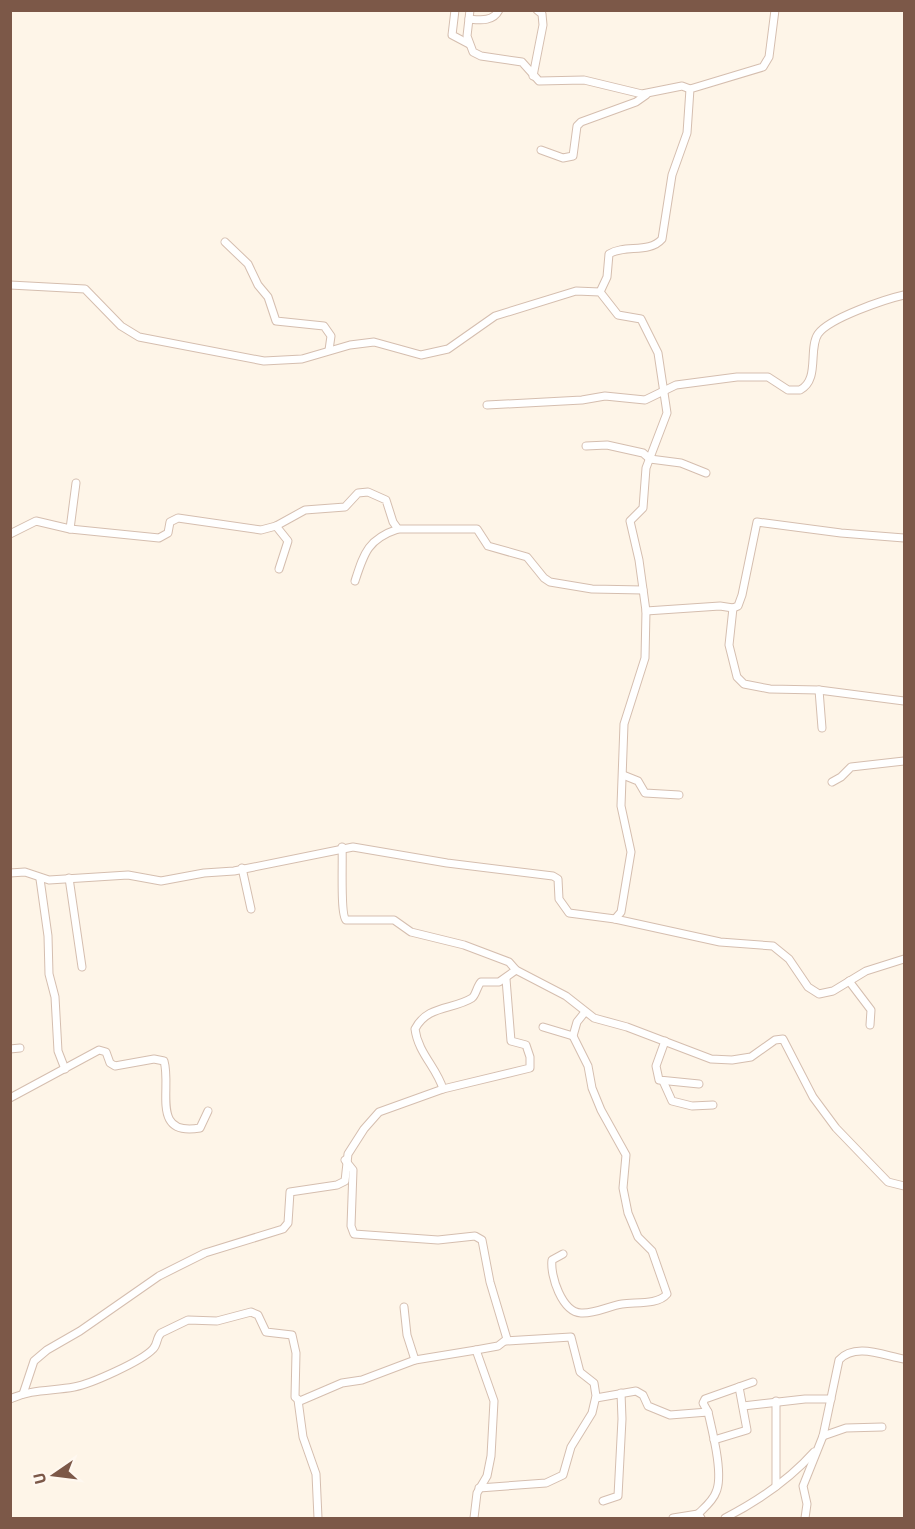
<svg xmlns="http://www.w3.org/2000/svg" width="915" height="1529" viewBox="0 0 915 1529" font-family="'IBM Plex Sans',sans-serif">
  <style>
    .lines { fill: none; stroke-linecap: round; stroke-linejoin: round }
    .minor-casing { stroke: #d5beaf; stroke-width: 9 }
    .minor { stroke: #fff; stroke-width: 7 }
  </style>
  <rect width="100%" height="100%" fill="#fef5e8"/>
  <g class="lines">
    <defs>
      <g id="minor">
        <path d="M455 10 452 35 469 44"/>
        <path d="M470 10 467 36 473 52 481 56 522 62 539 81 584 80 642 94 682 86 690 89"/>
        <path d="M469 19C480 20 493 22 499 10"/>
        <path d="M533 76 543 25 542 14 537 10"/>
        <path d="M541 150 563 158 573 156 577 126 581 122 636 102 646 95"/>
        <path d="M225 242 248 264 258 285 268 297 276 321 324 326 331 336 329 350"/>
        <path d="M10 285 85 289 121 326 139 337 264 361 302 359 350 345 374 342 421 355 448 349 495 316 576 291 600 292 618 315 641 319 658 353 667 413 646 468 643 508 630 521 639 560 646 611 645 658 624 724 621 806 631 852 621 912 615 919"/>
        <path d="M600 292 607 277 609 254C625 244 649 254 662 239L672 175 687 133 690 89 763 67 769 57 775 10"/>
        <path d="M487 405 582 400 605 396 645 400 676 385 737 377H768L788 390H800C820 380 808 349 818 334 829 318 886 299 904 295"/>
        <path d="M586 446 607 445 643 453 650 459 681 463 706 473"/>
        <path d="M276 526 288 541 279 569"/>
        <path d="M70 529 76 483"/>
        <path d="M10 534 36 521 70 529 159 538 168 533 170 522 178 518 261 530 276 526 305 510 345 507 358 493 368 492 386 500 393 522 398 529H477L488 546 527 557 544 578 550 582 592 589 643 590"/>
        <path d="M355 581C364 553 368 539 398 529"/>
        <path d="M733 608 738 606 742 595 757 522 841 533 904 538"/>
        <path d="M646 611 720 606 733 608 729 645 737 677 744 684 770 689 819 690 904 701"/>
        <path d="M819 690 822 728"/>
        <path d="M623 775 638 781 645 793 679 795"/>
        <path d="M832 782 841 777 851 767 904 761"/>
        <path d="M342 847C343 860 340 914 346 920H394L411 932 464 945 509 962 516 970 566 996 594 1018 627 1027 711 1059 732 1060 751 1057 775 1040 783 1039 813 1097 836 1128 888 1182 904 1186"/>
        <path d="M242 868 251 909"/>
        <path d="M10 873 25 872 49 880 128 875 161 881 204 873 234 871 353 847 447 863 553 876 558 879 559 899 569 913 615 919 720 942 773 946 789 959 808 987 819 994 833 991 866 971 904 959"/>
        <path d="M69 878 82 967"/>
        <path d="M40 879 48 936 49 974 55 997 58 1051 65 1069"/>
        <path d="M849 981 871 1010 870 1025"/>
        <path d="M543 1027 573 1036"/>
        <path d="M665 1041 656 1066 659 1080 699 1084"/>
        <path d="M10 1049 20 1048"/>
        <path d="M663 1081 672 1101 692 1106 713 1105"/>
        <path d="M443 1089 530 1068V1057L526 1045 511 1041 506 979"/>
        <path d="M10 1098 99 1050 106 1052 110 1063 115 1066 154 1059 164 1061C172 1088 150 1137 200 1128L208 1111"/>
        <path d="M345 1160 353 1170 351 1226 354 1234 438 1240 475 1236 482 1240 490 1282 507 1339 498 1346 476 1350"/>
        <path d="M563 1254 552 1260C550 1276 562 1312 581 1313 595 1314 609 1306 622 1304 636 1302 658 1305 667 1294L652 1251 638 1237 628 1213 623 1188 626 1155 601 1110 592 1088 588 1066 573 1036 577 1022 585 1012"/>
        <path d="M404 1307 407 1335 415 1360"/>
        <path d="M23 1394 34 1361 47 1350 80 1331 159 1276 205 1253 283 1229 288 1223 290 1192 337 1185 345 1181 348 1154 364 1129 379 1112 443 1089C437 1068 418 1053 415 1029 427 1005 453 1010 472 998 476 995 477 986 481 982H499L516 970"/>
        <path d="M596 1398 636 1391 643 1395 648 1406 670 1415 708 1412C712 1430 724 1475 716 1492 713 1501 704 1508 698 1514"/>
        <path d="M10 1399C31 1389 53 1391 74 1387 91 1384 142 1361 153 1349 158 1344 156 1338 161 1333L188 1320 217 1321 251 1312 258 1315 266 1332 292 1335 296 1353 295 1397 300 1401 342 1383 362 1380 415 1360 476 1350 494 1401 491 1456 487 1476 477 1493 474 1518"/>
        <path d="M298 1400 303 1437 316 1474 318 1518"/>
        <path d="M776 1401V1486"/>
        <path d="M743 1406 805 1399H831"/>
        <path d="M708 1412 703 1403 705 1399 753 1382"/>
        <path d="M823 1436 846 1428 882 1427"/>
        <path d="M714 1440 747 1430 739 1387"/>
        <path d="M479 1488 546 1483 563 1475 571 1447 592 1413 596 1396 594 1383 580 1372 571 1337 506 1341"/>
        <path d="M603 1501 618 1496 622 1419 621 1393"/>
        <path d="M673 1518 698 1514 701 1518"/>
        <path d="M725 1518C758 1501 789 1480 814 1452"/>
        <path d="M805 1518 807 1504 803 1486 823 1436 839 1360C855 1342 885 1356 904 1359"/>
      </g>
    </defs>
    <use href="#minor" class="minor-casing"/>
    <use href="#minor" class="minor"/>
  </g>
  <rect width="915" height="1529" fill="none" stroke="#7c5848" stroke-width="24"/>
  <g transform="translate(54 1475) rotate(256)" stroke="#fff8f0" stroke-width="4.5" paint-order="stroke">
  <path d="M0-4.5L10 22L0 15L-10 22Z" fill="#7c5848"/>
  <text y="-9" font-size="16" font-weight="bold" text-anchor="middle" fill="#7c5848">U</text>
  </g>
</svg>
